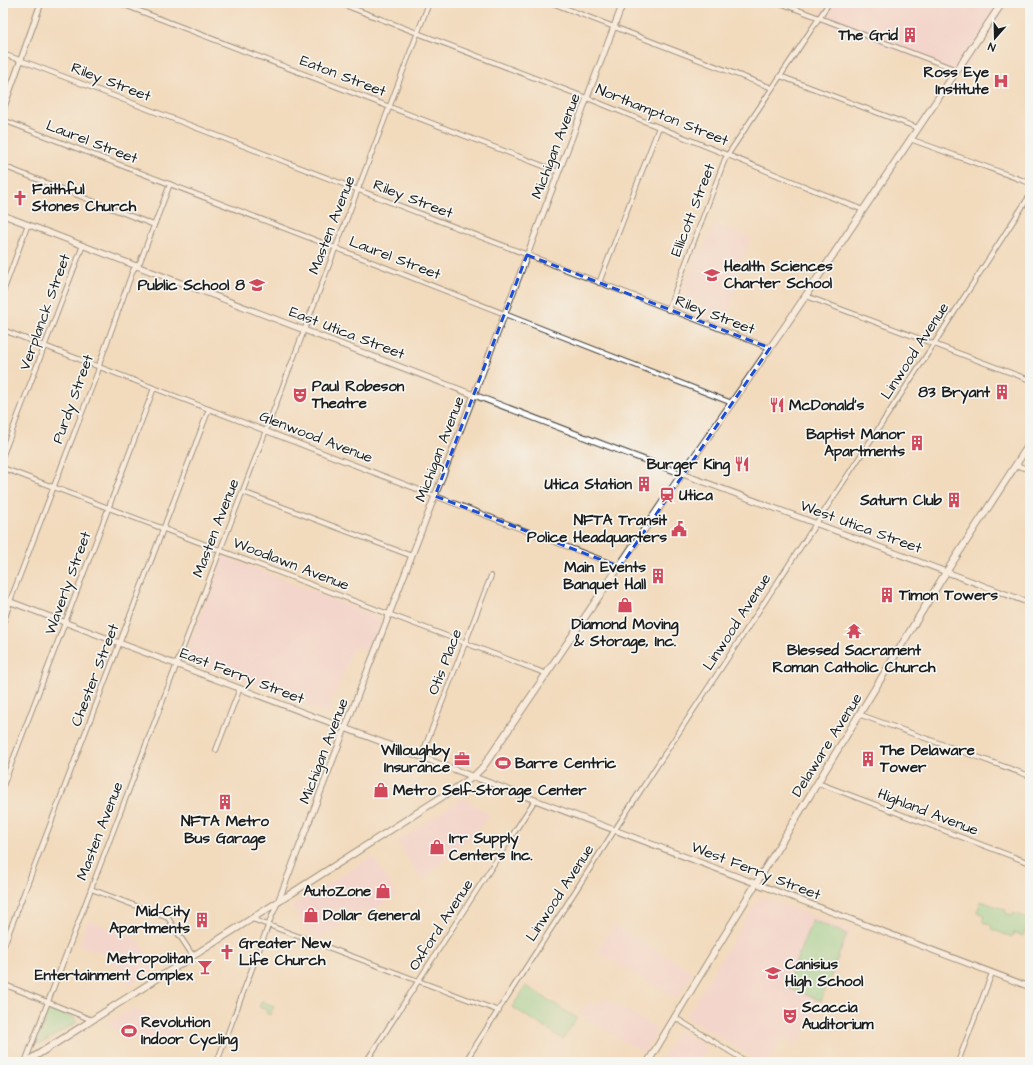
<svg xmlns="http://www.w3.org/2000/svg" width="1033" height="1065" viewBox="0 0 1033 1065" font-family="'Architects Daughter',sans-serif">
  <style>
    .built { fill: #f4cfdc }
    .green { fill: #84d89a; stroke: #507a5b }
    .lines { fill: none; stroke-linecap: round; stroke-linejoin: round }
    .minor-casing { stroke: #3c3934; stroke-width: 6 }
    .tertiary-casing { stroke: #3c3934; stroke-width: 7 }
    .primary-casing { stroke: #3c3934; stroke-width: 8 }
    .minor { stroke: #fff; stroke-width: 4 }
    .tertiary { stroke: #fff; stroke-width: 5 }
    .primary { stroke: #fff; stroke-width: 6 }
    .marked { fill: none; stroke: #1d4ed8; stroke-width: 3; stroke-dasharray: 8 5; stroke-linejoin: round }
    .labels { text-anchor: middle; dominant-baseline: central; stroke-width: 3.5; stroke-linejoin: round; paint-order: stroke }
    .poi-label { font-size: 15px; font-weight: bold; fill: #1c1c1c; stroke: #f6f6f2; text-anchor: start }
    .street-label { font-size: 15px; fill: #1c1c1c; stroke: #f6f6f2 }
  </style>
  <rect width="100%" height="100%" fill="#f6f6f2"/>
  <filter id="ink" filterUnits="userSpaceOnUse"><feTurbulence type="fractalNoise" baseFrequency=".025" numOctaves="2"/><feDisplacementMap in="SourceGraphic" scale="8" xChannelSelector="R" yChannelSelector="G"/><feConvolveMatrix kernelMatrix="1 2 1 2 8 2 1 2 1" color-interpolation-filters="sRGB"/></filter>
  <filter id="wash" filterUnits="userSpaceOnUse"><feTurbulence type="fractalNoise" baseFrequency=".012" numOctaves="4" result="noise"/><feDisplacementMap in="SourceGraphic" scale="16" xChannelSelector="R" yChannelSelector="G"/><feGaussianBlur stdDeviation="0.9" result="paint"/><feColorMatrix in="noise" values="0 0 0 0 0 0 0 0 0 0 0 0 0 0 0 0 0 1.4 0 .05"/><feComposite in="paint" operator="in"/></filter>
  <g filter="url(#wash)">
    <rect width="100%" height="100%" fill="#f2dbbd"/>
    <g class="built">
      <path d="M827 3H1010L961 76 815 20Z"/>
      <path d="M714 223 751 238 734 280 737 287 724 326 696 315 701 302 681 294 698 249 703 251Z"/>
      <path d="M224 556 382 619 370 652 354 646 328 713 184 658Z"/>
      <path d="M463 798 489 814 479 829 422 880 397 841Z"/>
      <path d="M373 856 397 895 368 915 365 909 321 938 309 934 291 906Z"/>
      <path d="M760 896 851 930 815 1016 797 1045 783 1037 768 1062H760L686 1017Z"/>
      <path d="M88 920 138 940 156 967 130 986 109 956 79 945Z"/>
      <path d="M613 925 693 972 677 999 597 951Z"/>
      <path d="M603 997 658 1029 644 1053 580 1015 588 1002 597 1007Z"/>
      <path d="M134 1008 177 1029 170 1042 160 1037 154 1049 107 1025Z"/>
      <path d="M679 1030 708 1048 700 1062 660 1061Z"/>
    </g>
    <g class="green">
      <path d="M981 901 1006 910 1005 913 1012 915 1013 913 1030 919V932L1025 930 1023 936 1014 933 1012 937 991 929 992 926 983 922 985 915 977 912Z"/>
      <path d="M812 920 847 934 821 1001 786 987Z"/>
      <path d="M526 986 577 1018 563 1039 512 1007Z"/>
      <path d="M262 1001 274 1006 270 1015 266 1013 267 1010 259 1007Z"/>
      <path d="M50 1008 73 1017 76 1020V1023L39 1045 37 1041Z"/>
    </g>
  </g>
  <g filter="url(#ink)">
    <g class="lines">
      <defs>
        <g id="minor">
          <path d="M119 3 559 172"/>
          <path d="M339 3 592 100 863 210"/>
          <path d="M552 3 772 88"/>
          <path d="M780 3 957 70"/>
          <path d="M3 54 28 63 770 348"/>
          <path d="M780 76 918 128"/>
          <path d="M3 120 336 248 732 403"/>
          <path d="M910 139 1030 183"/>
          <path d="M3 166 154 225"/>
          <path d="M599 283 659 127"/>
          <path d="M3 292 28 224"/>
          <path d="M806 296 1030 380"/>
          <path d="M668 310 725 159 829 3"/>
          <path d="M3 330 620 567"/>
          <path d="M3 455 83 245"/>
          <path d="M1016 465 1030 470"/>
          <path d="M3 468 547 674"/>
          <path d="M243 492 412 556"/>
          <path d="M3 624 12 596 98 371 100 362 133 270 140 262 170 184"/>
          <path d="M861 715 1030 776"/>
          <path d="M216 750 240 688"/>
          <path d="M421 757 491 576"/>
          <path d="M818 783 1030 863"/>
          <path d="M3 786 154 388"/>
          <path d="M91 889 168 918 193 956"/>
          <path d="M252 919 499 1011"/>
          <path d="M3 948 209 409"/>
          <path d="M3 984 92 1020"/>
          <path d="M674 1017 747 1062"/>
          <path d="M25 1062 429 3"/>
          <path d="M217 1062 271 918 278 902"/>
          <path d="M366 1062 535 800"/>
          <path d="M465 1062 618 825 930 350 1030 195"/>
          <path d="M958 1062 992 973"/>
        </g>
        <g id="tertiary">
          <path d="M3 110 41 3"/>
          <path d="M3 215 618 450 1030 603"/>
          <path d="M3 599 1030 987"/>
          <path d="M278 902 472 400 623 3"/>
        </g>
        <g id="primary">
          <path d="M26 1062 278 902 473 777 483 767 678 480 786 325 1002 3"/>
          <path d="M648 1062 696 982 943 577 1030 443"/>
        </g>
      </defs>
      <use href="#minor" class="minor-casing"/>
      <use href="#tertiary" class="tertiary-casing"/>
      <use href="#primary" class="primary-casing"/>
      <use href="#minor" class="minor"/>
      <use href="#tertiary" class="tertiary"/>
      <use href="#primary" class="primary"/>
    </g>
  </g>
  <path d="M0 0H1033V1065H0ZM527 255 770 348 620 567 435 496Z" fill="#f2dbbd" fill-opacity=".55" fill-rule="evenodd"/>
  <path class="marked" d="M527 255 770 348 620 567 435 496Z"/>
  <defs>
    <symbol id="building-bare" viewBox="-9 -9 18 18"><path d="M-4-6H4V6H1V3H-1V6H-4ZM-2.5-4.3h1.7v1.8h-1.7ZM.8-4.3h1.7v1.8H.8ZM-2.5-1h1.7V.8h-1.7ZM.8-1h1.7V.8H.8Z" fill="#d1495b" stroke="#f6f6f2" stroke-width="2.5" paint-order="stroke"/></symbol>
    <symbol id="hospital-bare" viewBox="-9 -9 18 18"><path d="M-5-5h3v3.5h4V-5h3V5h-3V1.5h-4V5h-3Z" fill="#d1495b" stroke="#f6f6f2" stroke-width="2.5" paint-order="stroke"/></symbol>
    <symbol id="church-bare" viewBox="-9 -9 18 18"><path d="M-1.2-6h2.4v3.5h3.3v2.4h-3.3V6h-2.4V-.1h-3.3v-2.4h3.3Z" fill="#d1495b" stroke="#f6f6f2" stroke-width="2.5" paint-order="stroke"/></symbol>
    <symbol id="school-bare" viewBox="-9 -9 18 18"><path d="M0-5L7-2L0 1L-7-2ZM-4 1L0 2.5L4 1V4Q0 6-4 4Z" fill="#d1495b" stroke="#f6f6f2" stroke-width="2.5" paint-order="stroke"/></symbol>
    <symbol id="theatre-bare" viewBox="-9 -9 18 18"><path d="M-5-5.5Q0-4 5-5.5V0Q5 5 0 6Q-5 5-5 0ZM-3.3-2.5H-1v1.5H-3.3ZM1-2.5H3.3v1.5H1ZM-2.8 1Q0 5.5 2.8 1Z" fill="#d1495b" stroke="#f6f6f2" stroke-width="2.5" paint-order="stroke"/></symbol>
    <symbol id="restaurant-bare" viewBox="-9 -9 18 18"><path d="M-5-6h1v4h1v-4h1v4h1v-4h1v5L-1.5 .5V6h-2V.5L-5-1ZM5-6V6H3V1.5H1.5Q1.5-4 5-6Z" fill="#d1495b" stroke="#f6f6f2" stroke-width="2.5" paint-order="stroke"/></symbol>
    <symbol id="station-bare" viewBox="-9 -9 18 18"><path d="M-3-6H3Q5-6 5-4V2Q5 4 3 4L4.5 6H3L1.5 4h-3L-3 6H-4.5L-3 4Q-5 4-5 2V-4Q-5-6-3-6ZM-3.5-4v3h7v-3ZM-3.5 1v1.5H-2V1ZM2 1v1.5H3.5V1Z" fill="#d1495b" stroke="#f6f6f2" stroke-width="2.5" paint-order="stroke"/></symbol>
    <symbol id="civic-bare" viewBox="-9 -9 18 18"><path d="M-.6-6.5H3V-4.5H.6V-3L4-1V1h2V6H-6V1h2V-1L-.6-3ZM-1.2 2.5V6h2.4V2.5Z" fill="#d1495b" stroke="#f6f6f2" stroke-width="2.5" paint-order="stroke"/></symbol>
    <symbol id="shop-bare" viewBox="-9 -9 18 18"><path d="M-5-2.5h2.3a2.7 3.5 0 0 1 5.4 0H5L5.5 6h-11ZM-1.5-2.5h3a1.5 2.3 0 0 0-3 0Z" fill="#d1495b" stroke="#f6f6f2" stroke-width="2.5" paint-order="stroke"/></symbol>
    <symbol id="temple-bare" viewBox="-9 -9 18 18"><path d="M0-6L5-2H3V0L6.5 2.5H4V6H1.5V3h-3V6H-4V2.5H-6.5L-3 0V-2H-5Z" fill="#d1495b" stroke="#f6f6f2" stroke-width="2.5" paint-order="stroke"/></symbol>
    <symbol id="office-bare" viewBox="-9 -9 18 18"><path d="M-6-3h4V-5.5h4V-3h4V5H-6ZM-1-4.5V-3h2v-1.5ZM-6 0V1H6V0Z" fill="#d1495b" stroke="#f6f6f2" stroke-width="2.5" paint-order="stroke"/></symbol>
    <symbol id="stadium-bare" viewBox="-9 -9 18 18"><path d="M0-5a6.5 5 0 1 0 0 10a6.5 5 0 1 0 0-10ZM-3.5-1.8h7v3.6h-7Z" fill="#d1495b" stroke="#f6f6f2" stroke-width="2.5" paint-order="stroke"/></symbol>
    <symbol id="bar-bare" viewBox="-9 -9 18 18"><path d="M-6-5H6L.8 .8V4.5H3.5V6h-7V4.5H-.8V.8Z" fill="#d1495b" stroke="#f6f6f2" stroke-width="2.5" paint-order="stroke"/></symbol>
  </defs>
  <g fill-rule="evenodd">
    <use href="#building-bare" x="899" y="24" width="22" height="22"/>
    <use href="#hospital-bare" x="990" y="70" width="22" height="22"/>
    <use href="#church-bare" x="9" y="187" width="22" height="22"/>
    <use href="#school-bare" x="701" y="264" width="22" height="22"/>
    <use href="#school-bare" x="246" y="274" width="22" height="22"/>
    <use href="#building-bare" x="991" y="381" width="22" height="22"/>
    <use href="#theatre-bare" x="289" y="384" width="22" height="22"/>
    <use href="#restaurant-bare" x="766" y="394" width="22" height="22"/>
    <use href="#building-bare" x="906" y="432" width="22" height="22"/>
    <use href="#restaurant-bare" x="731" y="453" width="22" height="22"/>
    <use href="#building-bare" x="633" y="473" width="22" height="22"/>
    <use href="#station-bare" x="656" y="484" width="22" height="22"/>
    <use href="#building-bare" x="943" y="489" width="22" height="22"/>
    <use href="#civic-bare" x="668" y="518" width="22" height="22"/>
    <use href="#building-bare" x="647" y="565" width="22" height="22"/>
    <use href="#building-bare" x="876" y="584" width="22" height="22"/>
    <use href="#shop-bare" x="614" y="594" width="22" height="22"/>
    <use href="#temple-bare" x="843" y="620" width="22" height="22"/>
    <use href="#office-bare" x="451" y="748" width="22" height="22"/>
    <use href="#building-bare" x="857" y="748" width="22" height="22"/>
    <use href="#stadium-bare" x="492" y="752" width="22" height="22"/>
    <use href="#shop-bare" x="370" y="779" width="22" height="22"/>
    <use href="#building-bare" x="214" y="791" width="22" height="22"/>
    <use href="#shop-bare" x="426" y="836" width="22" height="22"/>
    <use href="#shop-bare" x="372" y="880" width="22" height="22"/>
    <use href="#shop-bare" x="300" y="904" width="22" height="22"/>
    <use href="#building-bare" x="191" y="909" width="22" height="22"/>
    <use href="#church-bare" x="216" y="941" width="22" height="22"/>
    <use href="#bar-bare" x="194" y="956" width="22" height="22"/>
    <use href="#school-bare" x="762" y="962" width="22" height="22"/>
    <use href="#theatre-bare" x="779" y="1005" width="22" height="22"/>
    <use href="#stadium-bare" x="118" y="1020" width="22" height="22"/>
  </g>
  <g class="labels">
    <g class="poi-label">
      <text x="898" y="35" text-anchor="end">The Grid</text>
      <text x="989" y="72" text-anchor="end">Ross Eye<tspan x="989" dy="17">Institute</tspan></text>
      <text x="32" y="189">Faithful<tspan x="32" dy="17">Stones Church</tspan></text>
      <text x="724" y="266">Health Sciences<tspan x="724" dy="17">Charter School</tspan></text>
      <text x="245" y="285" text-anchor="end">Public School 8</text>
      <text x="312" y="386">Paul Robeson<tspan x="312" dy="17">Theatre</tspan></text>
      <text x="990" y="392" text-anchor="end">83 Bryant</text>
      <text x="789" y="405">McDonald's</text>
      <text x="905" y="434" text-anchor="end">Baptist Manor<tspan x="905" dy="17">Apartments</tspan></text>
      <text x="730" y="464" text-anchor="end">Burger King</text>
      <text x="632" y="484" text-anchor="end">Utica Station</text>
      <text x="679" y="495">Utica</text>
      <text x="942" y="500" text-anchor="end">Saturn Club</text>
      <text x="667" y="520" text-anchor="end">NFTA Transit<tspan x="667" dy="17">Police Headquarters</tspan></text>
      <text x="646" y="567" text-anchor="end">Main Events<tspan x="646" dy="17">Banquet Hall</tspan></text>
      <text x="899" y="595">Timon Towers</text>
      <text x="625" y="624" text-anchor="middle">Diamond Moving<tspan x="625" dy="17">&amp; Storage, Inc.</tspan></text>
      <text x="854" y="650" text-anchor="middle">Blessed Sacrament<tspan x="854" dy="17">Roman Catholic Church</tspan></text>
      <text x="450" y="750" text-anchor="end">Willoughby<tspan x="450" dy="17">Insurance</tspan></text>
      <text x="880" y="750">The Delaware<tspan x="880" dy="17">Tower</tspan></text>
      <text x="515" y="763">Barre Centric</text>
      <text x="393" y="790">Metro Self-Storage Center</text>
      <text x="225" y="821" text-anchor="middle">NFTA Metro<tspan x="225" dy="17">Bus Garage</tspan></text>
      <text x="449" y="838">Irr Supply<tspan x="449" dy="17">Centers Inc.</tspan></text>
      <text x="371" y="891" text-anchor="end">AutoZone</text>
      <text x="190" y="911" text-anchor="end">Mid-City<tspan x="190" dy="17">Apartments</tspan></text>
      <text x="323" y="915">Dollar General</text>
      <text x="239" y="943">Greater New<tspan x="239" dy="17">Life Church</tspan></text>
      <text x="193" y="958" text-anchor="end">Metropolitan<tspan x="193" dy="17">Entertainment Complex</tspan></text>
      <text x="785" y="964">Canisius<tspan x="785" dy="17">High School</tspan></text>
      <text x="802" y="1007">Scaccia<tspan x="802" dy="17">Auditorium</tspan></text>
      <text x="141" y="1022">Revolution<tspan x="141" dy="17">Indoor Cycling</tspan></text>
    </g>
    <g class="street-label">
      <text transform="translate(343 76) rotate(21)">Eaton Street</text>
      <text transform="translate(111 82) rotate(21)">Riley Street</text>
      <text transform="translate(662 115) rotate(22)">Northampton Street</text>
      <text transform="translate(92 142) rotate(21)">Laurel Street</text>
      <text transform="translate(556 146) rotate(-69)">Michigan Avenue</text>
      <text transform="translate(413 199) rotate(21)">Riley Street</text>
      <text transform="translate(693 210) rotate(-69)">Ellicott Street</text>
      <text transform="translate(332 225) rotate(-69)">Masten Avenue</text>
      <text transform="translate(395 258) rotate(21)">Laurel Street</text>
      <text transform="translate(45 312) rotate(-70)">Verplanck Street</text>
      <text transform="translate(715 315) rotate(21)">Riley Street</text>
      <text transform="translate(347 333) rotate(21)">East Utica Street</text>
      <text transform="translate(915 351) rotate(-57)">Linwood Avenue</text>
      <text transform="translate(73 399) rotate(-70)">Purdy Street</text>
      <text transform="translate(316 437) rotate(21)">Glenwood Avenue</text>
      <text transform="translate(440 449) rotate(-69)">Michigan Avenue</text>
      <text transform="translate(861 527) rotate(20)">West Utica Street</text>
      <text transform="translate(216 528) rotate(-69)">Masten Avenue</text>
      <text transform="translate(291 564) rotate(21)">Woodlawn Avenue</text>
      <text transform="translate(68 583) rotate(-70)">Waverly Street</text>
      <text transform="translate(737 622) rotate(-57)">Linwood Avenue</text>
      <text transform="translate(445 662) rotate(-69)">Otis Place</text>
      <text transform="translate(95 675) rotate(-69)">Chester Street</text>
      <text transform="translate(242 676) rotate(21)">East Ferry Street</text>
      <text transform="translate(827 745) rotate(-58)">Delaware Avenue</text>
      <text transform="translate(324 751) rotate(-69)">Michigan Avenue</text>
      <text transform="translate(928 812) rotate(21)">Highland Avenue</text>
      <text transform="translate(100 831) rotate(-69)">Masten Avenue</text>
      <text transform="translate(756 871) rotate(21)">West Ferry Street</text>
      <text transform="translate(560 893) rotate(-57)">Linwood Avenue</text>
      <text transform="translate(441 925) rotate(-57)">Oxford Avenue</text>
    </g>
  </g>
  <rect width="1033" height="1065" fill="none" stroke="#f6f6f2" stroke-width="16"/>
  <g transform="translate(995 38) rotate(200)" stroke="#f6f6f2" stroke-width="3" paint-order="stroke">
  <path d="M0-3L7 15L0 10L-7 15Z" fill="#1c1c1c"/>
  <text y="-6" font-size="11" font-weight="bold" text-anchor="middle" fill="#1c1c1c">N</text>
  </g>
</svg>
